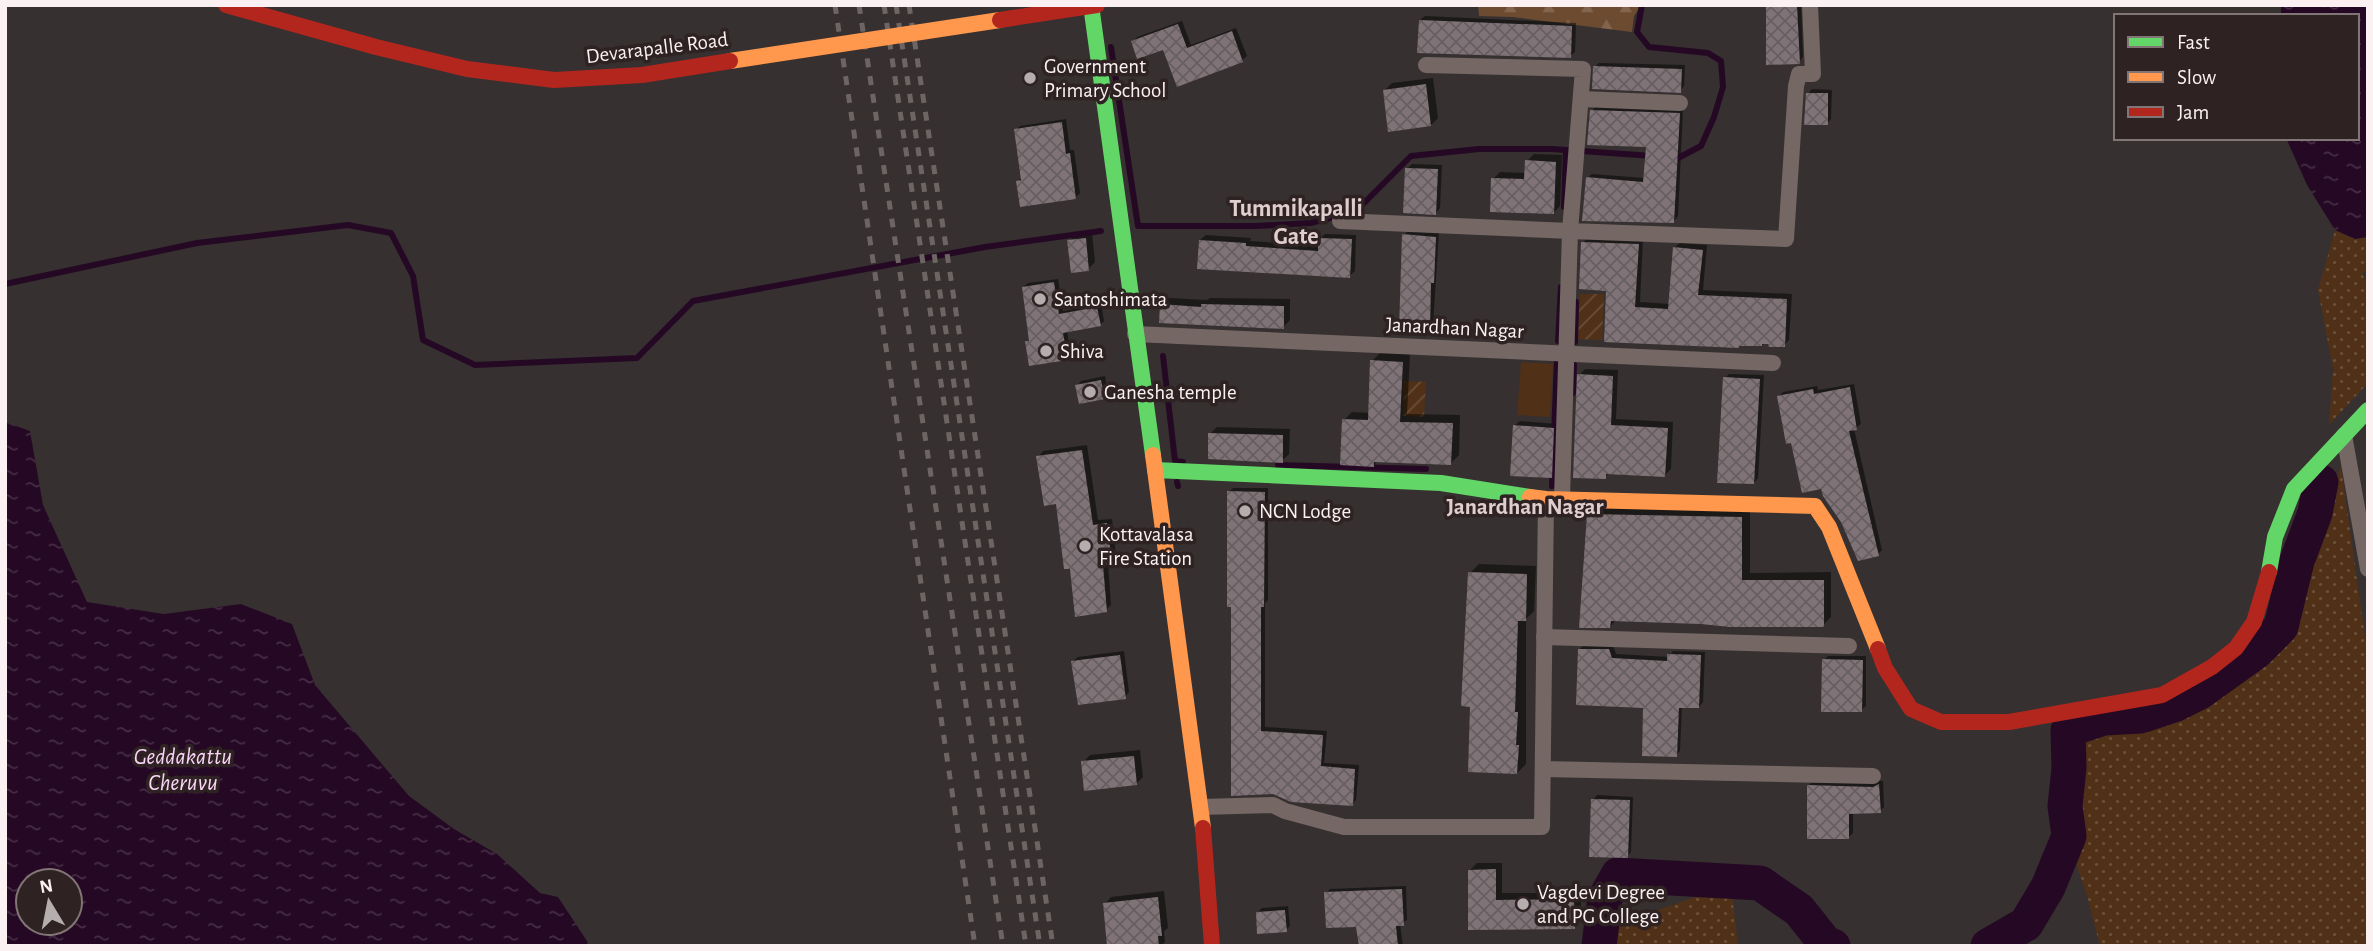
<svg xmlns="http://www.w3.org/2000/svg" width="2373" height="951" viewBox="0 0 2373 951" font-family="'Alegreya Sans',sans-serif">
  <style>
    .grass { fill: url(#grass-dots) }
    .forest { fill: url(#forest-firs) }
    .park { fill: #503117 }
    .garden { fill: url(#garden-furrows) }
    .water { fill: url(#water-ripples); fill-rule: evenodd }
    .shadow { fill: #0007 }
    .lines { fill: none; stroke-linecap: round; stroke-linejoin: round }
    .stream { stroke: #250924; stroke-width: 6 }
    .river { stroke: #250924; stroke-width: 35 }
    .building { fill: url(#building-cross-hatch) }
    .street { stroke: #746764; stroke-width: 16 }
    .fast { stroke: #63d668; stroke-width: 16 }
    .slow { stroke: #ff974d; stroke-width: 16 }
    .jam { stroke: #b3261e; stroke-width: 16 }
    .rail { stroke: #6d6563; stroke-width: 5; stroke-dasharray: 9 9; stroke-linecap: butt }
    .slow-bridge { stroke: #ff974d; stroke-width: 16 }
    .jam-bridge { stroke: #b3261e; stroke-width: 16 }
    .poi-dot { fill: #b6adae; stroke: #2f2223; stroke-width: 2.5 }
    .labels { text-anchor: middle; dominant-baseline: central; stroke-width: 7; stroke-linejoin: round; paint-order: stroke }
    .street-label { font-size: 21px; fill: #fbf1f2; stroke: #2f2223 }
    .poi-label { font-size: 21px; fill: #fbf1f2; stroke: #2f2223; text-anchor: start }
    .neighbourhood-label { font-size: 23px; font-weight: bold; fill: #e0cecf; stroke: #2f2223 }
    .water-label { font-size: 23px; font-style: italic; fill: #f9d5f7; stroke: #2f2223 }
    .quarter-label { font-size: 24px; font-weight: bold; fill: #e0cecf; stroke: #2f2223 }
  </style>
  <defs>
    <pattern id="grass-dots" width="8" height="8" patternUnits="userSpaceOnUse" patternTransform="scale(1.75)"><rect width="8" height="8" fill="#503117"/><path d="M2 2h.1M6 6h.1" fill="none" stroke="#6a4f39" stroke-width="1.8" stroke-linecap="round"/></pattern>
    <pattern id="forest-firs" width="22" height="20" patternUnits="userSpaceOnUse" patternTransform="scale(1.75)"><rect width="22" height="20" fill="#6d4b30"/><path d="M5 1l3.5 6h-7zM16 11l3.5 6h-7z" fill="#83654e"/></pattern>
    <pattern id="garden-furrows" width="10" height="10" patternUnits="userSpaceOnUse" patternTransform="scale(1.75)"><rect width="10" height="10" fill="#503117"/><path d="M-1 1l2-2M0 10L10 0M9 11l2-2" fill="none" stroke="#6a4f39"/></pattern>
    <pattern id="water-ripples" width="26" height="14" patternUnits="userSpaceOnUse" patternTransform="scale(1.75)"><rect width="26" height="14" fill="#250924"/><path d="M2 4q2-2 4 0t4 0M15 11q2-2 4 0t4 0" fill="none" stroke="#462d44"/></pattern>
    <pattern id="building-cross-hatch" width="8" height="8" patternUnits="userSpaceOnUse" patternTransform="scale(1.75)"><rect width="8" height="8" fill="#807378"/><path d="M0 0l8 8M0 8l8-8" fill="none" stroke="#665e60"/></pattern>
  </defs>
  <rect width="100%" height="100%" fill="#363030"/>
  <g class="grass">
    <path d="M2335 230 2355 239 2368 237V269L2362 273 2368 287V383L2329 425 2333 369 2318 290Z"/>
    <path d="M2341 467 2368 657V946H2100L2087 896 2058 810 2054 725 2147 721 2188 703 2232 679 2257 661 2292 624 2300 574 2309 539Z"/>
    <path d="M1731 885 1738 946H1587V934Z"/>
  </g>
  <path class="forest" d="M1478 5H1641L1634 16 1632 32 1513 17 1479 16Z"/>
  <path class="park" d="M1521 362 1553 364 1550 417 1517 415Z"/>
  <g class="garden">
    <path d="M1580 294H1604L1602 340 1578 339Z"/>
    <path d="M1404 381 1426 382 1424 417 1403 416Z"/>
  </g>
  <g class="water">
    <path d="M2281 5H2367L2368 237 2355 239 2335 230 2307 185 2286 138H2357V16H2281Z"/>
    <path d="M5 422 30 431 43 505 87 602 164 614 241 604 292 624 315 685 409 796 454 829 497 854 540 893 558 897 587 941 588 946H5ZM28 881H70V923H28Z"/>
  </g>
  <g class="shadow">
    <path d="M1768 5H1801L1803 57 1799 62Z"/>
    <path d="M1425 16 1576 23 1575 52 1570 56 1420 20Z"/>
    <path d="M1182 21 1191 45 1236 28 1247 56 1242 60 1133 41 1137 37Z"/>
    <path d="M1599 63 1685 65 1684 86 1680 91 1595 67Z"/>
    <path d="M1433 78 1438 118 1431 125 1385 90 1392 83Z"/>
    <path d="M1812 89 1832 90 1831 119 1827 124 1808 94Z"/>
    <path d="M1596 106 1683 110 1678 216 1674 221 1587 178 1592 174 1645 178 1648 145 1592 111Z"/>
    <path d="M1066 119 1070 150H1074L1080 193 1076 197 1018 181 1022 177 1016 130 1020 126Z"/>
    <path d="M1534 154 1562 155 1560 206 1553 213 1493 179 1500 172 1526 173 1527 161Z"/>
    <path d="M1412 164 1442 165 1440 208 1436 213 1407 169Z"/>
    <path d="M1408 231 1439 232 1433 325 1429 329 1404 235Z"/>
    <path d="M1092 232 1095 262 1088 269 1069 241 1076 234Z"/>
    <path d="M1325 234 1356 235 1355 271 1349 276 1200 240 1206 235 1251 238 1250 241 1320 246V239Z"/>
    <path d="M1588 237 1643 239 1640 302 1670 304 1674 248 1680 243 1707 245 1703 290 1792 294 1789 340 1784 345 1770 342 1761 345 1606 340 1608 289 1583 243Z"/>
    <path d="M1058 279 1063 311 1101 304 1104 321 1100 325 1067 331 1071 355 1067 359 1027 342 1031 338 1023 287 1028 283Z"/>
    <path d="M1169 298 1207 300 1210 298 1290 299V320L1283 327 1162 305Z"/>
    <path d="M1380 353 1410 354 1407 414 1460 415 1459 455 1451 463 1378 460 1374 465 1344 420 1352 412 1370 413 1372 361Z"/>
    <path d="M1585 369 1618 370 1616 419 1673 422 1671 469 1665 475 1610 472 1605 477 1579 375Z"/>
    <path d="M1729 374 1764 375 1758 478 1754 483 1725 378Z"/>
    <path d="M1105 376 1108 393 1104 398 1077 386 1081 381Z"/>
    <path d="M1854 384 1861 424 1854 429 1882 550 1878 554 1843 521 1793 441 1779 396 1783 392 1817 386 1818 390Z"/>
    <path d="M1520 421 1557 424 1556 472 1551 476 1515 425Z"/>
    <path d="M1217 427 1290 429 1289 454 1282 461 1210 434Z"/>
    <path d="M1087 445 1098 520 1112 519 1116 557 1108 563 1111 605 1106 610 1071 567 1058 502 1038 457 1043 451Z"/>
    <path d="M1233 488H1268V600L1265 603V727L1327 731 1324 763 1359 765 1356 800 1352 804 1273 793 1233 605 1229 492Z"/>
    <path d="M1597 507 1750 510V573L1831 572V617L1823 625 1617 619 1610 627 1589 515Z"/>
    <path d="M1479 564 1536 566 1534 611 1526 619V764L1517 773 1472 705 1470 573Z"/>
    <path d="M1584 645 1613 646 1616 654 1669 657 1673 651 1705 652 1703 702 1699 707 1682 706 1680 751 1676 755 1645 706 1580 649Z"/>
    <path d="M1124 651 1129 692 1125 697 1073 661 1078 657Z"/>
    <path d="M1828 656H1866V706L1861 710 1824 660Z"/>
    <path d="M1140 750 1143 777 1136 784 1083 762 1090 755Z"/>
    <path d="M1813 781H1883L1884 807 1880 811 1853 812V833L1849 837 1808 786Z"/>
    <path d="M1597 795 1633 797 1631 852 1627 857 1593 800Z"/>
    <path d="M1477 863H1502V893H1581V920L1574 927 1470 928V870Z"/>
    <path d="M1406 886 1407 920 1400 924 1403 946H1360L1358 925 1326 893 1330 889Z"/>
    <path d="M1164 891 1168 928 1164 931 1165 942 1161 946H1109L1105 904 1111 897Z"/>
    <path d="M1288 906 1290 926 1286 930 1257 913 1262 908Z"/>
  </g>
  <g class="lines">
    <g class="stream">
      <path d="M1642 5 1637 32 1649 47 1708 53 1721 61 1723 87 1714 117 1701 146 1678 158 1671 157"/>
      <path d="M1111 47 1138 226H1256L1311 223 1356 211 1411 156 1479 149H1552L1653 156"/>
      <path d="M1564 207 1566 150"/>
      <path d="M5 284 197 243 348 225 391 233 413 276 423 340 475 365 637 358 693 301 985 247 1101 231"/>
      <path d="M1558 341 1561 287"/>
      <path d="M1575 342 1576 302"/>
      <path d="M1163 356 1175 461 1183 462"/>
      <path d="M1573 393 1574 365"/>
      <path d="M1278 465 1426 469"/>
      <path d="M1177 482 1178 486"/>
      <path d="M1552 486 1557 360"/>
    </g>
    <g class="river">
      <path d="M1599 946 1605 898 1618 875 1760 883 1799 910 1827 945 1833 946"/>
      <path d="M1988 946 2026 924 2048 887 2069 836 2065 806 2069 768 2068 730 2104 718 2141 716 2174 705 2200 692 2257 651 2281 627 2297 561 2315 513 2321 482"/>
    </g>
  </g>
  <g class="building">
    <path d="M1766 5H1797L1800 64 1766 65Z"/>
    <path d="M1419 20 1572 26 1571 58 1417 53Z"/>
    <path d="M1178 24 1187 48 1232 31 1243 62 1177 87 1163 50 1137 59 1131 41Z"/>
    <path d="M1593 66 1682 69 1681 93 1592 89Z"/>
    <path d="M1426 84 1431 126 1388 132 1383 90Z"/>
    <path d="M1806 93H1828V125H1804Z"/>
    <path d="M1590 110 1680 113 1674 223 1582 221 1586 177 1643 182 1646 147 1587 145Z"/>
    <path d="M1062 122 1066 154 1070 153 1076 199 1020 207 1016 181 1021 180 1014 129Z"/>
    <path d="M1525 160 1556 162 1554 214 1490 212 1491 178 1524 179Z"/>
    <path d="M1405 168 1438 169 1436 215 1403 213Z"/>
    <path d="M1402 234 1436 237 1434 283H1431L1430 331 1399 330Z"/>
    <path d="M1086 238 1089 271 1071 273 1067 240Z"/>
    <path d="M1318 238 1352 239 1350 278 1197 269 1199 240 1246 243V246L1318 251Z"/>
    <path d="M1581 242 1639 244 1635 307 1668 309 1673 247 1703 250 1698 295 1787 299 1785 347H1769L1768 344H1762V346H1739V348L1604 342 1606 291 1579 289Z"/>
    <path d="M1054 282 1059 314 1097 307 1101 326 1063 333 1068 360 1029 366 1025 341H1029L1022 287Z"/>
    <path d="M1160 304 1201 307V304L1284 306V329L1159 323Z"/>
    <path d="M1370 360 1403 362 1400 422 1453 423 1451 465 1374 462V467L1340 465 1342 419 1368 420Z"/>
    <path d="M1577 374 1613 376 1611 425 1668 428 1665 477 1606 474V479L1573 478Z"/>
    <path d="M1723 377 1760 379 1754 484 1717 483Z"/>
    <path d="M1101 380 1105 399 1079 404 1075 385Z"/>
    <path d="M1850 387 1857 430 1849 431 1879 556 1858 561 1841 522 1823 496 1821 489 1802 493 1791 443 1786 444 1777 396 1813 389 1814 394Z"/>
    <path d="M1513 425 1554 428 1552 478 1510 476Z"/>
    <path d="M1208 433 1283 435V463L1208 459Z"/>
    <path d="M1082 450 1093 525 1107 523 1112 564 1103 565 1107 612 1075 617 1070 569H1064L1056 504 1044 506 1036 456Z"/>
    <path d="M1227 491 1265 492 1264 607H1261V731L1323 735 1321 766 1355 769 1353 806 1291 802 1273 794 1231 796V607H1227Z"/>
    <path d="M1587 514 1742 517V580H1824V627H1730L1701 624 1611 621 1610 628H1579Z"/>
    <path d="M1468 572 1527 574 1526 621H1518L1515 712H1518L1516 745H1519L1517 774 1468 772 1470 707 1461 706Z"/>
    <path d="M1578 649H1609L1612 658 1667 661V654L1701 655 1699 708H1679L1677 757 1642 756 1643 708 1576 705Z"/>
    <path d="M1120 655 1126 699 1078 705 1071 661Z"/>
    <path d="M1822 659 1863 660 1862 712H1821Z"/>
    <path d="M1134 756 1137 785 1084 791 1081 761Z"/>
    <path d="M1879 784 1881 813 1849 814V839H1807V785L1873 787Z"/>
    <path d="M1591 799 1630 800 1628 858 1589 857Z"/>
    <path d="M1496 869V900L1574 899 1575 929 1468 930V870Z"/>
    <path d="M1402 889 1404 926H1396L1398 946H1359L1356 927 1326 928 1324 892Z"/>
    <path d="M1158 897 1162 936H1158L1159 946H1107L1103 903Z"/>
    <path d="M1285 910 1287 932 1257 934 1256 912Z"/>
  </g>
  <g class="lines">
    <g class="street">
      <path d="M1426 65 1583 69 1570 231 1786 239 1796 86 1799 74H1813L1810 5"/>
      <path d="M1581 99 1680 103"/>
      <path d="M1340 221 1570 231 1562 499"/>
      <path d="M1135 334 1773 363"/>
      <path d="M2344 435 2368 569"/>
      <path d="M1544 637 1849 646"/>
      <path d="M1543 769 1873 776"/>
      <path d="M1201 807 1273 805 1285 811 1344 827H1542L1546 499"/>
    </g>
    <g class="fast">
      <path d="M1091 5 1153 455"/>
      <path d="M1155 470 1441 483 1530 497"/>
      <path d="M2269 572 2275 537 2294 489 2368 410"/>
    </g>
    <g class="slow">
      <path d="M1153 455 1203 828"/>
      <path d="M1530 497 1546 499 1815 506 1829 527 1878 649"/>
    </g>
    <g class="jam">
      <path d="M1878 649 1885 668 1911 709 1941 722H2009L2162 695 2212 667 2236 648 2254 622 2269 572"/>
      <path d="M1203 828 1212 946"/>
    </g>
    <g class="rail">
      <path d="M835 5 975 946"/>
      <path d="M859 5 1003 946"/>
      <path d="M884 5 1026 946"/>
      <path d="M896 5 1040 946"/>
      <path d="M909 5 1053 946"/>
    </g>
    <path class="slow-bridge" d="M730 61 1000 20"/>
    <g class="jam-bridge">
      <path d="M226 5 376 47 467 69 554 80 642 75 730 61"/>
      <path d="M1000 20 1097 5"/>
    </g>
  </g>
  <g class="poi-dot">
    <circle cx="1030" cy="78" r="7"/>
    <circle cx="1040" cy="299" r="7"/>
    <circle cx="1046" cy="351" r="7"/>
    <circle cx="1090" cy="392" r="7"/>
    <circle cx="1245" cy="511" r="7"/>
    <circle cx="1085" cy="546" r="7"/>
    <circle cx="1523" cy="904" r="7"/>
  </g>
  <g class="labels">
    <g class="street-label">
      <text transform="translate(657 48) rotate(-7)">Devarapalle Road</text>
      <text transform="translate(1455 328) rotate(3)">Janardhan Nagar</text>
    </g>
    <g class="poi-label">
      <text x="1044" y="66">Government<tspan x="1044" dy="24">Primary School</tspan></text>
      <text x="1054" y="299">Santoshimata</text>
      <text x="1060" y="351">Shiva</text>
      <text x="1104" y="392">Ganesha temple</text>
      <text x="1259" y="511">NCN Lodge</text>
      <text x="1099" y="534">Kottavalasa<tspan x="1099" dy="24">Fire Station</tspan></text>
      <text x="1537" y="892">Vagdevi Degree<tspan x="1537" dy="24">and PG College</tspan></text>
    </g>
    <g class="neighbourhood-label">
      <text x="1525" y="507">Janardhan Nagar</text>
    </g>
    <g class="water-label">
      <text x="183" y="757">Geddakattu<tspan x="183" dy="26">Cheruvu</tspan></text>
    </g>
    <g class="quarter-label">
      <text x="1296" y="209">Tummikapalli<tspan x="1296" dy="28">Gate</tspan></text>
    </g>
  </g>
  <rect width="2373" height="951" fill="none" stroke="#fbf1f2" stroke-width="14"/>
  <rect x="2114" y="14" width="245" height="126" fill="#2f2223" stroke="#817576" stroke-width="2"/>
  <rect x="2128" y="37" width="35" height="10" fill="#63d668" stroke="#817576" stroke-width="2"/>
  <text x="2177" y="49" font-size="21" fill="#fbf1f2">Fast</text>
  <rect x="2128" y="72" width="35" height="10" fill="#ff974d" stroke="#817576" stroke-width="2"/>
  <text x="2177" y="84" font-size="21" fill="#fbf1f2">Slow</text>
  <rect x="2128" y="107" width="35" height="10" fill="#b3261e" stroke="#817576" stroke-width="2"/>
  <text x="2177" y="119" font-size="21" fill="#fbf1f2">Jam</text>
  <g transform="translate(49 902) rotate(350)"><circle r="33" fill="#2f2223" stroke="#817576" stroke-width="2"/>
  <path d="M0-5L12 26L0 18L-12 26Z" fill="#b6adae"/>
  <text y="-10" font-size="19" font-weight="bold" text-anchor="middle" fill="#fbf1f2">N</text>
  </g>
</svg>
